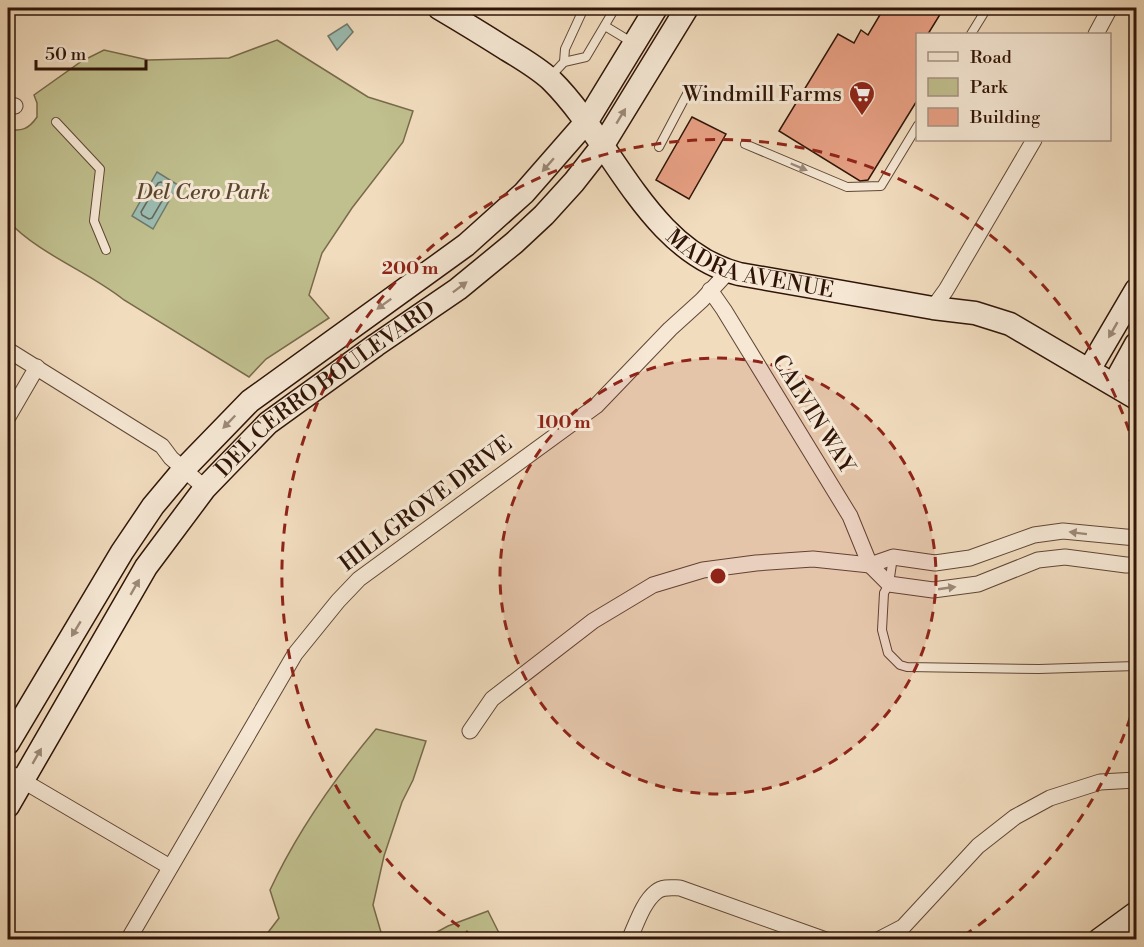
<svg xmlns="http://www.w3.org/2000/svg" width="1144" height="947" viewBox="0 0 1144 947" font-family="'Libre Bodoni',serif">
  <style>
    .green { fill: #c0bf8e; stroke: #786a4a; stroke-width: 1.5 }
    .water { fill: #9bbcb1; stroke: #70796d; stroke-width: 1.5 }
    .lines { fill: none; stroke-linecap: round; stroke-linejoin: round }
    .shore { stroke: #65685c; stroke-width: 1.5 }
    .building { fill: #e8a084; stroke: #2f1407; stroke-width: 1.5 }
    .lane-casing { stroke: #604635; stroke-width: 10 }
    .street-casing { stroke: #604635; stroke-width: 17 }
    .secondary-casing { stroke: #2f1407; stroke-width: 25 }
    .lane { stroke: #f6e8d5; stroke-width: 8 }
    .street { stroke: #f6e8d5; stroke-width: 15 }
    .secondary { stroke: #f6e8d5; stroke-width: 22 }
    .oneway { fill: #9c8978 }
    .ring { fill: none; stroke: #8f2418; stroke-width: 3; stroke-dasharray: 10 8 }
    .labels { text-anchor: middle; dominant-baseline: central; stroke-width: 6; stroke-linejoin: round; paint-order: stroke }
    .poi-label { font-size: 22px; fill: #2f1407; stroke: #f6e8d5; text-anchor: end }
    .park-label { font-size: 22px; font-style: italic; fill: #5a4730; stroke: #f6e8d5 }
    .street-label { font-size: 22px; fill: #2f1407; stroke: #f6e8d5 }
    .centre { fill: #8f2418; stroke: #f6e8d5; stroke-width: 3 }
    .ring-label { font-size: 18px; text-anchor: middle; font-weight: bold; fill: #8f2418; stroke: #f6e8d5; stroke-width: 6; stroke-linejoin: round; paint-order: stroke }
  </style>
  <rect width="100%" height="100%" fill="#f1dcbe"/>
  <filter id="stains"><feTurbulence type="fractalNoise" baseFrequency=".00333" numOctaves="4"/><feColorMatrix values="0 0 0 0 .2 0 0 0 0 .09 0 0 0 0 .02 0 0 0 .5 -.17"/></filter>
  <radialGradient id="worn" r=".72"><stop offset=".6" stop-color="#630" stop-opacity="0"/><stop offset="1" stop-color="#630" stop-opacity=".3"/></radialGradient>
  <g class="green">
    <path d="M277 40 368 97 413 111 403 142 352 208 322 253 309 295 329 318 266 359 249 377 124 300C88 271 40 255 8 221V129C21 132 29 129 37 117V103L34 95 82 61 104 50 148 60 229 58Z"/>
    <path d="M376 729 426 741 413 780 402 802 384 856 373 905 383 939H263L279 918 270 890C297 832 335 778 376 729Z"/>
    <path d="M488 911 502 939H424L448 926Z"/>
  </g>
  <g class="water">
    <path d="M347 24 353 32 337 50 328 36Z"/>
    <path d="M157 172 178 185 153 229 132 216Z"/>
  </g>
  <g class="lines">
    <path class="shore" d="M161 182 168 186 169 189 152 218 149 219 142 215 141 212 158 183Z"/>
  </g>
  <g class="building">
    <path d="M884 8H944L928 34H918V99L868 180 860 181 779 131 838 34 854 43 861 30 868 35Z"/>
    <path d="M692 117 726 134 689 199 656 180Z"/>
  </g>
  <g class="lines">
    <defs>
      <g id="lane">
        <path d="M605 26 633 43"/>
        <path d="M971 34 987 8"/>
        <path d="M564 62 565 49 583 10"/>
        <path d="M550 77 564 62 586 57 615 8"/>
        <path d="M56 122 100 169 94 221 106 250"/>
        <path d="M745 144 847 187 881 186 918 125"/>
        <path d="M659 147 687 94"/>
        <path d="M893 557 889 584 884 593 882 630 888 653 900 665 907 667 1039 669 1136 666"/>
      </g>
      <g id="street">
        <path d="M1096 34 1110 8"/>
        <path d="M8 104 15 106"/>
        <path d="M710 290 724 310 850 516 870 565 889 584 933 590 978 584 1038 560 1065 557 1126 565H1136"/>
        <path d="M933 308 946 290 1034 140"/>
        <path d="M8 350 162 446 171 458 205 488"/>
        <path d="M8 417 37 367"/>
        <path d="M470 731 492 699 593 621 653 585 703 570 756 563 813 559 870 565 893 557 935 563 970 558 1034 535 1063 531 1136 538"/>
        <path d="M8 772 170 867"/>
        <path d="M128 940 295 654 338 601 359 579 596 406 670 329 702 300 728 272"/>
        <path d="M629 940C636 925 643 902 656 892 663 886 673 888 680 888L826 940"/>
        <path d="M878 940 903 927 978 846 1015 817 1050 798 1100 782 1136 780"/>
      </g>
      <g id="secondary">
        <path id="s1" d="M439 8C461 21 484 35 506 49 521 58 538 68 551 80 613 141 648 251 739 274L933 308 975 313 1010 324 1136 398"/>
        <path d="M1089 370 1136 290"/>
        <path d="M1114 384 1136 344"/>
        <path d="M8 743 122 552 153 506 184 469 250 401 466 245 524 193 587 121 656 8"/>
        <path id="s2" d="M8 806 146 567 205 488 268 423 376 345 458 289 514 243 544 215 574 182 603 145 687 8"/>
        <path d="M1099 940 1136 913"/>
      </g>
    </defs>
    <use href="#lane" class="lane-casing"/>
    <use href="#street" class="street-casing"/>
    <use href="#secondary" class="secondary-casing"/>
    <use href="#lane" class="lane"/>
    <use href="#street" class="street"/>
    <use href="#secondary" class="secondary"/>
  </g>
  <defs><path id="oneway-solid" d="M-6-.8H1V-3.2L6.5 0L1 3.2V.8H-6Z" transform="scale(1.5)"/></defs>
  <g class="oneway">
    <use href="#oneway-solid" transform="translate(621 116) rotate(-59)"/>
    <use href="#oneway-solid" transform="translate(548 165) rotate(131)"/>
    <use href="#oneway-solid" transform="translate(799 167) rotate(23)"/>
    <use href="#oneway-solid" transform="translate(460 287) rotate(-37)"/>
    <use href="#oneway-solid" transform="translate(384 304) rotate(144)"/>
    <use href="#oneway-solid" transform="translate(1113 330) rotate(120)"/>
    <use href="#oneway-solid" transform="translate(229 422) rotate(134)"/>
    <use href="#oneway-solid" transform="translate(1078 533) rotate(-173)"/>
    <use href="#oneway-solid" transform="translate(135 587) rotate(-60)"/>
    <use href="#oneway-solid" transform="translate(947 588) rotate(-8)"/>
    <use href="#oneway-solid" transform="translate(76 629) rotate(121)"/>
    <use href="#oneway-solid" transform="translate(37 756) rotate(-60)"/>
  </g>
  <circle cx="718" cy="576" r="218" fill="#8f2418" fill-opacity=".12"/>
  <g class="ring">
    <circle cx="718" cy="576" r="218"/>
    <path d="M1136 700A436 436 0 0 1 962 937M474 937A436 436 0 1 1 1136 452"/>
  </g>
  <defs>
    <symbol id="supermarket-pin" viewBox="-11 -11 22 30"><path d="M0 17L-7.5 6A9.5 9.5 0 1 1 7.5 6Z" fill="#8f2418" stroke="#f6e8d5"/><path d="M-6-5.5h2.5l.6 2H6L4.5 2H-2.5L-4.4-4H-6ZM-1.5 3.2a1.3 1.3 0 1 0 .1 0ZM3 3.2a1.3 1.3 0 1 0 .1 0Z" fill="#fff"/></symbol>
  </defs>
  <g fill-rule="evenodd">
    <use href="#supermarket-pin" x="847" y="79" width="30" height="40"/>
  </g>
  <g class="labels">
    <g class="poi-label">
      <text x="842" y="94">Windmill Farms</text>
    </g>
    <g class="park-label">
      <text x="203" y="192">Del Cero Park</text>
    </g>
    <g class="street-label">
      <text stroke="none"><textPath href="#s1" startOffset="416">MADRA AVENUE</textPath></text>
      <text stroke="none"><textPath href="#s2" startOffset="531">DEL CERRO BOULEVARD</textPath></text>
      <text transform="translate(813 414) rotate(58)">CALVIN WAY</text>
      <text transform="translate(426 504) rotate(-37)">HILLGROVE DRIVE</text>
    </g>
  </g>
  <circle cx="718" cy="576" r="9" class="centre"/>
  <g class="ring-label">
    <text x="410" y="274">200 m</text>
    <text x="564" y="428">100 m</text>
  </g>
  <rect width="1144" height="947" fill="none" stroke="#f1dcbe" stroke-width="30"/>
  <rect x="9" y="9" width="1126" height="929" fill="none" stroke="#2f1407" stroke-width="3"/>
  <rect x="15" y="15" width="1114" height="917" fill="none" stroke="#2f1407" stroke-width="1.5"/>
  <rect x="916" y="33" width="195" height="108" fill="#f6e8d5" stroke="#a69383" stroke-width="1.5"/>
  <rect x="928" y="52" width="30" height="9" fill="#f6e8d5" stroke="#a69383" stroke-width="1.5"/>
  <text x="970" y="63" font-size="18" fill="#2f1407">Road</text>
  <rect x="928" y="78" width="30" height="18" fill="#c0bf8e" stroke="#a69383" stroke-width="1.5"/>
  <text x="970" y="93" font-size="18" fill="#2f1407">Park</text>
  <rect x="928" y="108" width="30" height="18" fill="#e8a084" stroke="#a69383" stroke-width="1.5"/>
  <text x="970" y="123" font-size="18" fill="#2f1407">Building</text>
  <path d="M36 60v9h110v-9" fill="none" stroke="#2f1407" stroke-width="3"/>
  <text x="45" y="60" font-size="18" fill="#2f1407" stroke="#f6e8d5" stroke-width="4.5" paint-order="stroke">50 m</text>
  <rect width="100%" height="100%" filter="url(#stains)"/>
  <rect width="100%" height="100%" fill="url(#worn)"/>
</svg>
